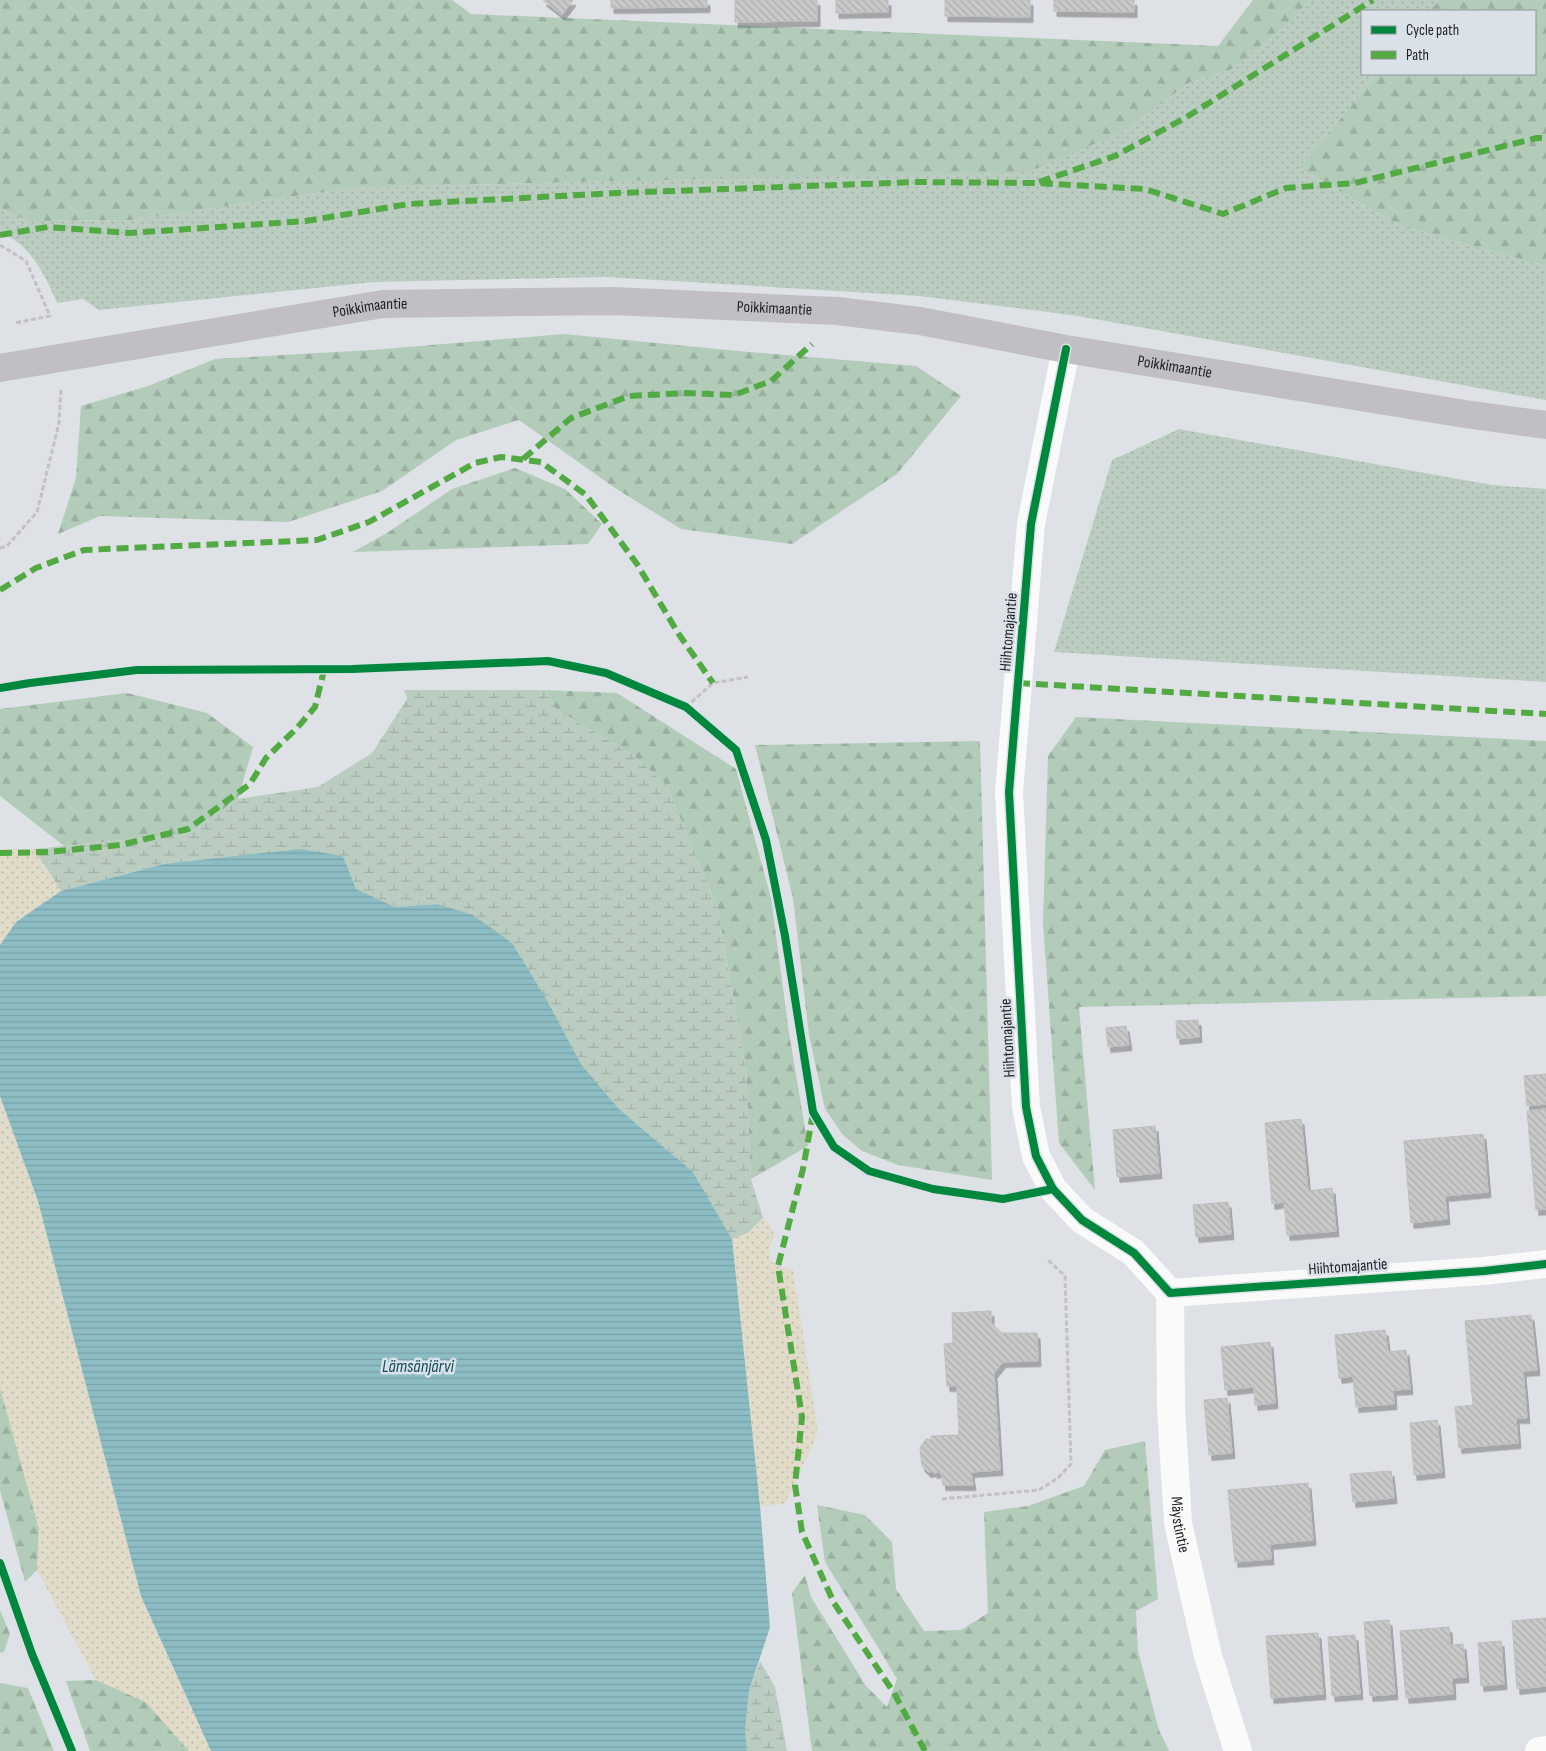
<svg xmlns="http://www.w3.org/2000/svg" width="1546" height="1751" viewBox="0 0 1546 1751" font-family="'Sofia Sans Condensed',sans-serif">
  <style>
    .grass { fill: url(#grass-dots) }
    .forest { fill: url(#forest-firs) }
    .wetland { fill: url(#wetland-marsh) }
    .sand { fill: url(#sand-dots) }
    .water { fill: url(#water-rules) }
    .building { fill: url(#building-back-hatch); stroke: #bebebe; filter: url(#shadow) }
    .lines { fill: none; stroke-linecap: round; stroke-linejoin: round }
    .path { stroke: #c1c2c3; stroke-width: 3; stroke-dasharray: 5 2.5; stroke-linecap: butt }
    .street { stroke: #fafafb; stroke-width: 28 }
    .primary { stroke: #c2bfc4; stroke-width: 28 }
    .quiet { stroke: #52aa43; stroke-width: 6; stroke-dasharray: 12 6; stroke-linecap: butt }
    .cycleway-casing { stroke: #dbe1e8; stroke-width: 11 }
    .cycleway { stroke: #00873e; stroke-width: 8 }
    .labels { text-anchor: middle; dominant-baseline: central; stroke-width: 5; stroke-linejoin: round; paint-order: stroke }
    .street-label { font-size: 16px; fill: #1e2023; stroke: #dbe1e8 }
    .water-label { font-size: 18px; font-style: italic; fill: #114d55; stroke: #dbe1e8 }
  </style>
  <defs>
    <pattern id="grass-dots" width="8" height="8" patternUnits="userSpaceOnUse" patternTransform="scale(1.25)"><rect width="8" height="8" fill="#bbcdc1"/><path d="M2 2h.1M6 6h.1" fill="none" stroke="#a0b0a6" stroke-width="1.8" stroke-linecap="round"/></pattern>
    <pattern id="forest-firs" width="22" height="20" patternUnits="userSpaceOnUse" patternTransform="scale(1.25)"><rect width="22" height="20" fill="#b3ccba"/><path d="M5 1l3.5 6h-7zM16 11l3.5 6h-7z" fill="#9aafa0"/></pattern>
    <pattern id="wetland-marsh" width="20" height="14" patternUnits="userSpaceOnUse" patternTransform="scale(1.25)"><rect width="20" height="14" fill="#bbcdc1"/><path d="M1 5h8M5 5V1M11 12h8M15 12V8" fill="none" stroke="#a0b0a6"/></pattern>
    <pattern id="sand-dots" width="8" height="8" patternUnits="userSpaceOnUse" patternTransform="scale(1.25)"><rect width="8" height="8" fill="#e0dcc9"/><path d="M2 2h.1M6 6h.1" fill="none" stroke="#c0bcac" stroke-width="1.8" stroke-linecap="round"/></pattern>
    <pattern id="water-rules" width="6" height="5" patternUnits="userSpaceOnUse" patternTransform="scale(1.25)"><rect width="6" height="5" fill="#8dbdc4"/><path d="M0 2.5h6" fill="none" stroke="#79a2a8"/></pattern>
    <pattern id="building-back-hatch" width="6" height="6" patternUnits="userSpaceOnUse" patternTransform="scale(1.25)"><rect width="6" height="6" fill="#c9c9ca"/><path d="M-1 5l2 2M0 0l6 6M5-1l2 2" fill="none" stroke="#acacad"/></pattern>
    <filter id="shadow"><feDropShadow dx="3" dy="5.5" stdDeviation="0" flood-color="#0004"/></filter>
  </defs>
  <rect width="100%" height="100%" fill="#dee1e5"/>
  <g class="grass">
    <path d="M1309 0H1439L1430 11H1362V74H1378L1299 168 1401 226 1546 266V400L1072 315 919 296 607 277 374 282 99 310 83 299 57 303C45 275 30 243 0 233V208L30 221 131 220 351 188 612 181 1122 132 1189 83 1232 69 1293 20Z"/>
    <path d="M1179 429 1492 485 1546 489V682L1054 652 1112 460Z"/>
  </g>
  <g class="forest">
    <path d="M0 0H452L471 14 1218 46 1253 0H1309L1293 20 1232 69 1189 83 1122 132 1027 172 612 181 351 188 131 220 29 221 0 208Z"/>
    <path d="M1439 0H1546V266L1401 226 1299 168 1378 74H1535V11H1430Z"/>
    <path d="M564 334 738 351 916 366 961 396 897 474 792 544 681 529 615 488 519 420 456 440 382 491 288 522 100 516 58 534 76 478 81 406 148 386 215 359 371 350Z"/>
    <path d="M515 468 565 489 602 524 588 544 353 552 387 533 452 489Z"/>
    <path d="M545 690 617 693 736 769 771 898 789 1033 808 1146 751 1179 746 1070 718 909 667 786 634 756 556 709Z"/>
    <path d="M127 693 207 713 253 747 238 799 187 834 64 846 0 796V709Z"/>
    <path d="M1076 717 1546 741V996L1079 1007 1095 1190 1059 1143 1043 924 1048 756Z"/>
    <path d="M980 741 992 1180 898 1165 862 1151 843 1135 825 1109 809 1035 793 898 755 745Z"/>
    <path d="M0 1383 39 1529 37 1570 25 1582 0 1490Z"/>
    <path d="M1145 1441 1158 1599 1136 1611 1138 1651 1159 1730 1169 1751H812L792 1593 805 1575 811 1597 866 1686 887 1707 897 1679 876 1644 825 1562 817 1505 865 1515 892 1542 896 1589 924 1631 961 1630 988 1613 984 1512 1028 1506 1084 1486 1105 1450Z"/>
    <path d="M0 1610 10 1634 4 1652 0 1653Z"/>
    <path d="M96 1680 146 1702 189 1751H90L66 1681Z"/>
    <path d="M0 1683 28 1688 54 1751H0Z"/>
  </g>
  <g class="wetland">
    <path d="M404 690H545L556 709 634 756 667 786 718 909 746 1070 751 1179 763 1218 748 1233 732 1239 693 1172 619 1109 581 1064 548 1002 437 904 395 907 356 889 343 856 164 864 61 891 34 849 187 834 238 799 318 787 372 753 407 699Z"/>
    <path d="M760 1661 775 1687 787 1751H747L745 1731 749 1691Z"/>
  </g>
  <g class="sand">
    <path d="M0 849H34L61 891 16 922 0 945Z"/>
    <path d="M0 1096 38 1201 141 1596 211 1751H189L146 1702 96 1680 37 1570 39 1529 0 1388Z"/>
    <path d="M763 1218 769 1225 775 1236 770 1246 769 1260 778 1266 793 1270 818 1432 795 1485 784 1504 760 1506 732 1239 748 1233Z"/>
  </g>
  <path class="water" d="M300 849 343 856 356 889 395 907 437 904 473 915 512 943 548 1002 581 1064 619 1109 693 1172 732 1239 760 1506 770 1627 749 1691 745 1731 747 1751H211L141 1596 38 1201 0 1096V945L16 922 61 891 164 864Z"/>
  <g class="building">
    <path d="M543 0H573L562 15Z"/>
    <path d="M611 0H707V7L611 8Z"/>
    <path d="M735 0H817V21L735 22Z"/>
    <path d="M836 0H888V12L836 13Z"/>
    <path d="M945 0H1030V17L945 16Z"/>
    <path d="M1054 0H1134V12L1054 11Z"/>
    <path d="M1198 1020 1199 1037 1177 1039 1176 1021Z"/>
    <path d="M1126 1026 1129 1045 1108 1047 1106 1028Z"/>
    <path d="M1546 1074V1104L1527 1106 1524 1076Z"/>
    <path d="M1546 1109V1209L1536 1210 1527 1111Z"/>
    <path d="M1301 1119 1308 1191 1332 1188 1336 1231 1287 1235 1284 1202 1272 1204 1265 1123Z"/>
    <path d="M1155 1126 1159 1173 1117 1177 1113 1130Z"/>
    <path d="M1483 1134 1488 1192 1445 1196 1447 1219 1411 1223 1404 1141Z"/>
    <path d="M1228 1202 1231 1234 1196 1237 1193 1205Z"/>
    <path d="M991 1311V1323L1002 1333H1037L1038 1361 1003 1362 994 1373 1000 1470 971 1472 973 1485H943L941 1472 934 1473V1471L928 1472 922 1466 920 1448 926 1439 931 1440V1436L959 1435 957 1386H947L944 1344 953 1343 952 1313Z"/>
    <path d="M1531 1315 1537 1370 1523 1371 1527 1418H1516L1518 1443 1459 1448 1455 1407 1473 1405 1465 1321Z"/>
    <path d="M1385 1330 1388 1352 1406 1350 1410 1389 1393 1390 1394 1404 1356 1407 1353 1376 1339 1378 1335 1335Z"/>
    <path d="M1270 1342 1275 1403 1255 1405 1254 1387 1225 1390 1221 1347Z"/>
    <path d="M1227 1398 1232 1453 1209 1455 1204 1400Z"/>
    <path d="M1437 1420 1442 1472 1414 1475 1410 1423Z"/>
    <path d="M1391 1471 1394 1498 1353 1502 1350 1474Z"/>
    <path d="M1308 1483 1313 1540 1270 1544 1271 1559 1235 1562 1228 1490Z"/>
    <path d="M1546 1618V1686L1517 1689 1512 1621Z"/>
    <path d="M1389 1620 1395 1694 1370 1696 1364 1622Z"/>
    <path d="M1449 1627 1450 1645 1463 1644 1466 1677 1452 1678 1453 1694 1406 1698 1400 1631Z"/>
    <path d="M1318 1633 1323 1694 1271 1698 1266 1636Z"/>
    <path d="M1355 1635 1360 1694 1332 1696 1328 1637Z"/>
    <path d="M1501 1641 1504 1684 1481 1686 1478 1643Z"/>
  </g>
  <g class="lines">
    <g class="path">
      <path d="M0 245 26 261 50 316 15 323"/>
      <path d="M0 548 7 546 37 512 59 423 61 388"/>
      <path d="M686 707 713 683 748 677"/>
      <path d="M942 1499 1039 1490 1058 1478 1071 1464 1065 1276 1048 1260"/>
    </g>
    <g class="street">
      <path d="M1066 349 1031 524 1009 792 1026 1107 1036 1156 1053 1189 1082 1220 1134 1253 1170 1293 1484 1271 1546 1264"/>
      <path id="s1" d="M1170 1293 1171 1409 1178 1523 1208 1656 1238 1751"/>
      <path d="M1539 1751 1546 1750"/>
    </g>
    <path class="primary" id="s2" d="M0 368 383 304 612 301 837 311 920 321 1066 349 1465 414 1546 425"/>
    <g class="quiet">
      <path d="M1039 182 1115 156 1185 118 1373 0"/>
      <path d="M0 235 48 227 130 233 306 221 409 204 617 193 918 182 1034 183 1145 189 1223 214 1286 188 1355 183 1537 138H1546"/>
      <path d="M523 459 571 418 629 396 687 393 734 395 771 381 812 344"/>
      <path d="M0 590 36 568 84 550 317 540 369 522 475 463 501 457 541 462 586 495 637 564 678 633 713 683"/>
      <path d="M1018 683 1546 714"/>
      <path d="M0 853 49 852 120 845 188 829 250 784 266 758 297 728 315 707 324 670"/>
      <path d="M813 1113 803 1169 778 1266 802 1417 795 1485 802 1532 834 1603 894 1693 925 1751"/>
    </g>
    <defs>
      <g id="cycleway">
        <path d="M1066 349 1031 524 1009 792 1026 1107 1036 1156 1053 1189 1082 1220 1134 1253 1170 1293 1484 1271 1546 1264"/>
        <path d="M0 688 30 683 137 670 352 669 548 661 606 673 686 707 736 750 766 840 785 936 813 1112 834 1147 869 1171 933 1189 1003 1199 1053 1189"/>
        <path d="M0 1563 32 1654 72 1751"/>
      </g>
    </defs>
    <use href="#cycleway" class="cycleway-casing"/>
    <use href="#cycleway" class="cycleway"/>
  </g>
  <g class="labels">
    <g class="street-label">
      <text stroke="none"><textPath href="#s2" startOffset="780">Poikkimaantie</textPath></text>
      <text stroke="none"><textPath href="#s2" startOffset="375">Poikkimaantie</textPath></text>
      <text stroke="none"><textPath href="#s2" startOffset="1185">Poikkimaantie</textPath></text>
      <text transform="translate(1009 632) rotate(-85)">Hiihtomajantie</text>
      <text transform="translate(1008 1038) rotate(-93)">Hiihtomajantie</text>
      <text transform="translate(1348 1267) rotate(-4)">Hiihtomajantie</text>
      <text stroke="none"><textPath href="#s1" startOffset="232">Mäystintie</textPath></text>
    </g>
    <g class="water-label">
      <text x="418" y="1366">Lämsänjärvi</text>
    </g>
  </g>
  <rect x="1361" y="10" width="175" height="65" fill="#dbe1e8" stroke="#8f9499"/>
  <rect x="1371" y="26" width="25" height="8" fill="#00873e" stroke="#8f9499"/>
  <text x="1406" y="35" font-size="15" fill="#1e2023">Cycle path</text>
  <rect x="1371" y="51" width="25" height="8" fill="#52aa43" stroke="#8f9499"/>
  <text x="1406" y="60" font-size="15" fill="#1e2023">Path</text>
</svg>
